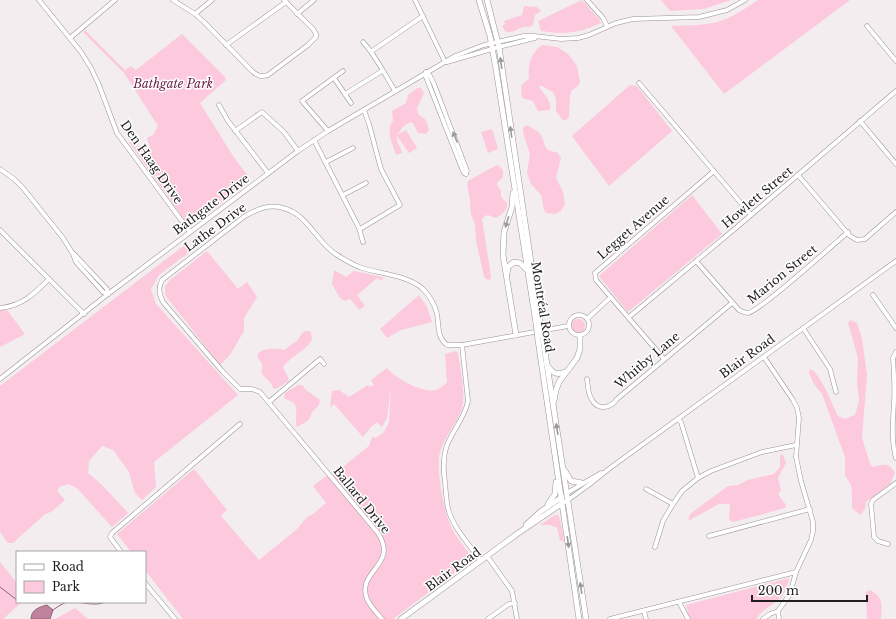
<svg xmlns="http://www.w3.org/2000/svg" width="896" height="619" viewBox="0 0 896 619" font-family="'Libre Baskerville',serif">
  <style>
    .green { fill: #fcc9dd }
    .water { fill: #c0839d; stroke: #906577 }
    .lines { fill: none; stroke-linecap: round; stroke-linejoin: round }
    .stream { stroke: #906577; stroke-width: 1 }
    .minor-casing { stroke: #999395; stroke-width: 5 }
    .major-casing { stroke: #999395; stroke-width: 6 }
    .minor { stroke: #fff; stroke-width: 4 }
    .major { stroke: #fff; stroke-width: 5 }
    .major-bridge-casing { stroke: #999395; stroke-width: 6; stroke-linecap: butt }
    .major-bridge { stroke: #fff; stroke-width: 5 }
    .oneway { fill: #9b9a9a }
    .labels { text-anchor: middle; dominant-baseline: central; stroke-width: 3; stroke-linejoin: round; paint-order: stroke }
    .park-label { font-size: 12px; font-style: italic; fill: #6c2348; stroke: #fff }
    .street-label { font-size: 12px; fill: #201e1f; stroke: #fff }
  </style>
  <rect width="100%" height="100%" fill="#f3edef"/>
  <g class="green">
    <path d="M582 0 599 19 601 23C577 33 567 35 541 31L538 21Z"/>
    <path d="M661 0H731L704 9 670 11Z"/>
    <path d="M758 0H850L724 94 671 26C688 25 710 26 726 19 737 14 748 7 758 0Z"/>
    <path d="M524 6 537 7 541 11 535 15 533 25C529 28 528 26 524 27 516 29 513 34 505 31L502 26 505 24 504 21 522 15Z"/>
    <path d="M85 30 125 70 131 66 136 70 182 34 225 77 226 80 200 103 233 156 251 180 200 220 187 211 189 226 129 142H133L137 146H142L151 151 147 138 154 134 158 126 124 73 83 32Z"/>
    <path d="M542 45 557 47 568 54 577 66 580 82 578 86 572 90 570 95 569 117 566 120H563L556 111V99L553 92 542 86 539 87C544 94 552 101 550 110L538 111 533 101 522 98 521 86 529 78C528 65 530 54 542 45Z"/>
    <path d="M630 85 637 86 672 131 609 186 572 136Z"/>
    <path d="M417 88H421L424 93 417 108 418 114 426 120 429 130 426 134 418 133 413 123 410 122 403 127 397 135 406 130 417 148 409 153 397 136C396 142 401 147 402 153L396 155C393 145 385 130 393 121L392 111 406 103 408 95Z"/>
    <path d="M526 125C530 127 535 129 538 132 548 140 539 151 557 152L561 158 556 178 563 192 565 204 561 211 555 214 547 213 544 210 541 195 531 184 527 173 530 154 524 136 523 128Z"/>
    <path d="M492 129 498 149 488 153 481 132Z"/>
    <path d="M498 165 503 170V177L497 183 498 187 501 190V197L507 203C508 210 502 214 496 218L488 215 485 216 482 219 491 276 490 280 486 279 484 276 476 241 475 225 471 214 470 200 467 185 468 181 495 166Z"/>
    <path d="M692 195 722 234 628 312 599 276Z"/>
    <path d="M186 244 191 251 159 275 151 289 156 304 238 395 154 462 156 487 142 500 135 493 129 472 113 450 102 446 89 461 88 473 101 484 128 513 112 527 77 488 68 484 59 487 57 491 65 500 51 512 45 514 13 543H8L0 532V386Z"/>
    <path d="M207 251 238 289 247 282 257 297 244 318V331L230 355 220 365 165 295V287L170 280Z"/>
    <path d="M334 270 346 277 354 271 382 277 384 279 381 280 377 278 357 295 365 306 359 310 350 299 345 301 340 298 332 284Z"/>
    <path d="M419 295 427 307 432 322 401 330 387 338 380 329Z"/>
    <path d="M0 310H7L25 334 0 347Z"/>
    <circle cx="578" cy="326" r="7"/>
    <path d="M850 320 857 323 862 339 867 375 862 438 870 464 873 467C884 465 888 461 895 473L890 484 866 502 865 509 860 515 852 508V492L851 485 845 475V457L822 394 814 384 809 373 810 369C821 373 832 405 838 416L845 419 855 415 859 401 857 382 858 358 848 323Z"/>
    <path d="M305 331H308L311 332 312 340C303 353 291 356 283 367L288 377 289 381 276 389 273 388C270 379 264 378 262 373 261 370 263 366 262 364 261 362 259 360 258 358 255 347 278 348 284 350L298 340 302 333Z"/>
    <path d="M456 351 458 353C460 367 466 395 462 408 457 424 441 440 439 458 437 475 444 511 451 527 456 537 465 547 471 557L468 563 393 619H183L145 570V552H131L117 534 194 469 227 510 221 516 259 560 297 529 307 517 313 514 326 503 313 486 326 476 334 474 369 446 372 437 376 438 384 432 389 422 391 388 387 418 382 427 377 422 371 427 363 437 334 404 330 408 332 391 339 390 349 397 368 385 370 387 374 385 371 380 387 368C397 379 421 393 436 390 440 389 444 385 447 382L445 354Z"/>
    <path d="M298 385H302L305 389 320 400 319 405 312 412 310 418 306 422 297 427C294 420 299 408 294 403 292 401 287 400 284 398L285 393Z"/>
    <path d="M780 455H783L786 463 778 478 781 490 778 494 786 505 785 508 733 522 729 520 730 506 729 504H719L688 521 690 514 728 486 738 485 748 480 774 474 780 467Z"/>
    <path d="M555 515H558L560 519 564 541H558L560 540 557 527H554L551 525H540Z"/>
    <path d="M0 562 17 583V602H22L3 619H0Z"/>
    <path d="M789 578C785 605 769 601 756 619H691L688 613 686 605Z"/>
    <path d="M870 590C884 598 882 605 881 619H867L866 596V592Z"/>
    <path d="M75 608 88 619H55Z"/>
  </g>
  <path class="water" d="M47 605 53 610 50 619H31C31 610 39 607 47 605Z"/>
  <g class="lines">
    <g class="stream">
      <path d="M0 587 17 600"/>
      <path d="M53 610C56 608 60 605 64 603 77 599 93 608 106 602"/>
    </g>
    <defs>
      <g id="minor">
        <path d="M39 0 81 52 91 68 99 85 117 133 190 232"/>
        <path d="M173 0 195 14 204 22 253 72C258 76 261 77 268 75L308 45 316 37V34L313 29 284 0"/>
        <path d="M415 0 445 62"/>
        <path d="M587 0 603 18 607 26"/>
        <path d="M195 14 212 0"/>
        <path d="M297 14 314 0"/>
        <path d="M867 26 896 61"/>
        <path d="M70 38 115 0"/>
        <path d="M363 42C376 56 385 75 395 91"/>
        <path d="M226 45 286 2"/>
        <path d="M372 51 423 16"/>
        <path d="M447 62 499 47 535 38"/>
        <path d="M426 72 430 76 434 84 467 171 466 174"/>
        <path d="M426 72V77L461 166 464 173 466 174"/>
        <path d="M334 78 351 103"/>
        <path d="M639 83 751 215"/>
        <path d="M345 94 382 71"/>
        <path d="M219 105 228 121 268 173"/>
        <path d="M860 121 896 164"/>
        <path d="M235 131 262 112 284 132 298 151"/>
        <path d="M328 131 302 101 343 71"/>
        <path d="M314 140 359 228 363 242"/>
        <path d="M326 162 353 148"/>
        <path d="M0 169 14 179 23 188 63 238 73 254 76 262 103 292 108 294"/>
        <path d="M798 175 850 236 857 240 865 239 896 212"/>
        <path d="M343 195 366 183"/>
        <path d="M360 229 400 205 381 169 369 124 364 110"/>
        <path d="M0 230 84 314"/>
        <path d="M74 254 107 289 108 294"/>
        <path d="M696 261 739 310C741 311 745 313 748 313 760 311 833 245 848 232"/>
        <path d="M873 295 896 328"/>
        <path d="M0 308C22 306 34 294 49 279"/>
        <circle cx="579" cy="325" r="10"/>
        <path d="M629 317 737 227 896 91"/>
        <path d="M587 319 611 297"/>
        <path d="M803 328 830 369 836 392"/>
        <path d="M462 345 468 401C465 417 453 430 447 445 443 457 443 469 445 482 446 492 446 502 449 512 455 530 470 545 481 561"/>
        <path d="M896 352 893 358C894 373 895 388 894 402 893 421 891 440 896 458"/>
        <path d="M764 357 793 400 797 408 799 418 796 457 801 481 813 522V531L811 540 796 572 790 594 778 611 779 619"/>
        <path d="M664 359 596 280 595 273 714 171"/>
        <path d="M0 379 108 294 298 151 328 131 455 56 484 45 524 36H534L561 39 578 38 589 35 616 23 633 19 699 17 727 10 745 0"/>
        <path d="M587 379C588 385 588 393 591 398 597 411 610 409 617 399L732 303"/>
        <path d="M269 402 320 359 324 364"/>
        <path d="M678 419 681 422 698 478"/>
        <path d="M646 489 673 504"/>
        <path d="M567 493 601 473"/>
        <path d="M568 500 590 484 610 468 896 261"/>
        <path d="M709 536 810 509"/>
        <path d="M888 544 878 541 874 537 871 504 873 500 896 483"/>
        <path d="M655 547 663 521 673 504 682 491 698 478 711 471 762 452 796 445"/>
        <path d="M121 552 110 537 112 533 240 424"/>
        <path d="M487 556 512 591 517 619"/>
        <path d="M145 583 175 619"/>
        <path d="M679 602 688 619"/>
        <path d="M644 611 646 619"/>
        <path d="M382 619C377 613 370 606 367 599 356 570 399 566 378 533L260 392 252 389H240L223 372 163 302C159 294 158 288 162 280L245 216C258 209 268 204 283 208 308 214 316 242 337 255 345 260 353 265 362 268 381 274 406 275 422 288 429 295 435 305 437 314 439 325 437 338 447 345H462L568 326"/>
        <path d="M488 619 509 604 515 603"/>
        <path d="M610 619 796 572"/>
        <path d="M763 619 770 614 778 611"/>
      </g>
      <g id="major">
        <path d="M479 0 490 36 496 69 536 323"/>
        <path d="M487 0 499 47 540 323"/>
        <path d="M513 193 512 207 504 232 503 255 516 335"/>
        <path d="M507 274 508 267 514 262 520 263 526 269"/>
        <path d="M543 339 586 619"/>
        <path d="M538 340 579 619"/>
        <path d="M547 365C552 372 556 376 565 372"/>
        <path d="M554 401 556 390 559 382 577 358 580 349V336"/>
        <path d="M565 471 571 481 582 483"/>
        <path d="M548 504 555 494 556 482"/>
        <path d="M526 525 540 512 562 497"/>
        <path d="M401 619 517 534 564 502"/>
      </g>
    </defs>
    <use href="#minor" class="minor-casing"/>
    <use href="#major" class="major-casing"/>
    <use href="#minor" class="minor"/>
    <use href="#major" class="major"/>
    <defs>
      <g id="major-bridge">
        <path d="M536 323 538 340"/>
        <path d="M540 323 543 339"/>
      </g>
    </defs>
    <use href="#major-bridge" class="major-bridge-casing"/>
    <use href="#major-bridge" class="major-bridge"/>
  </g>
  <defs><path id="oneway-solid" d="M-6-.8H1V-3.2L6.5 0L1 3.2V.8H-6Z"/></defs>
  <g class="oneway">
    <use href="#oneway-solid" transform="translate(501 63) rotate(-98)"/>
    <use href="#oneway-solid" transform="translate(511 132) rotate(-98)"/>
    <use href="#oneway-solid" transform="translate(455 137) rotate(-112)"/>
    <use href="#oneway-solid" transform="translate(507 222) rotate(107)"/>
    <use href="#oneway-solid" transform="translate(557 429) rotate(-99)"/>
    <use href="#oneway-solid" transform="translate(568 542) rotate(82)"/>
    <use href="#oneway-solid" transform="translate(581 588) rotate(-98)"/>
  </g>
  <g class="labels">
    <g class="park-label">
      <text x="173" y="83">Bathgate Park</text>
    </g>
    <g class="street-label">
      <text transform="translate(152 162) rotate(55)">Den Haag Drive</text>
      <text transform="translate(757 197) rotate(-40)">Howlett Street</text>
      <text transform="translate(211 204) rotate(-37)">Bathgate Drive</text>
      <text transform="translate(215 227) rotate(-36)">Lathe Drive</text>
      <text transform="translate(633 227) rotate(-41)">Legget Avenue</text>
      <text transform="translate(782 274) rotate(-39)">Marion Street</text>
      <text transform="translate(543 307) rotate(81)">Montréal Road</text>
      <text transform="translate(747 356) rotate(-36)">Blair Road</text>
      <text transform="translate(647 360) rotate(-40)">Whitby Lane</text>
      <text transform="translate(362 500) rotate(51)">Ballard Drive</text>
      <text transform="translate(453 569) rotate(-36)">Blair Road</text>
    </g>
  </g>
  <rect x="16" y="551" width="130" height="52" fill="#ffffff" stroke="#a6a5a5"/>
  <rect x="24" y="564" width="20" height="6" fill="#ffffff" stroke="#a6a5a5"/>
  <text x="52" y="571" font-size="12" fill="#201e1f">Road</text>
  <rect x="24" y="581" width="20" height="12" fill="#fcc9dd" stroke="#a6a5a5"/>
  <text x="52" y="591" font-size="12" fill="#201e1f">Park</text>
  <path d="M752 595v6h115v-6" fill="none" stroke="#201e1f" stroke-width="2"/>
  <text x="758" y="595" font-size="12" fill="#201e1f" stroke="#ffffff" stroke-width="3" paint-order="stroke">200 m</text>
</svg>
